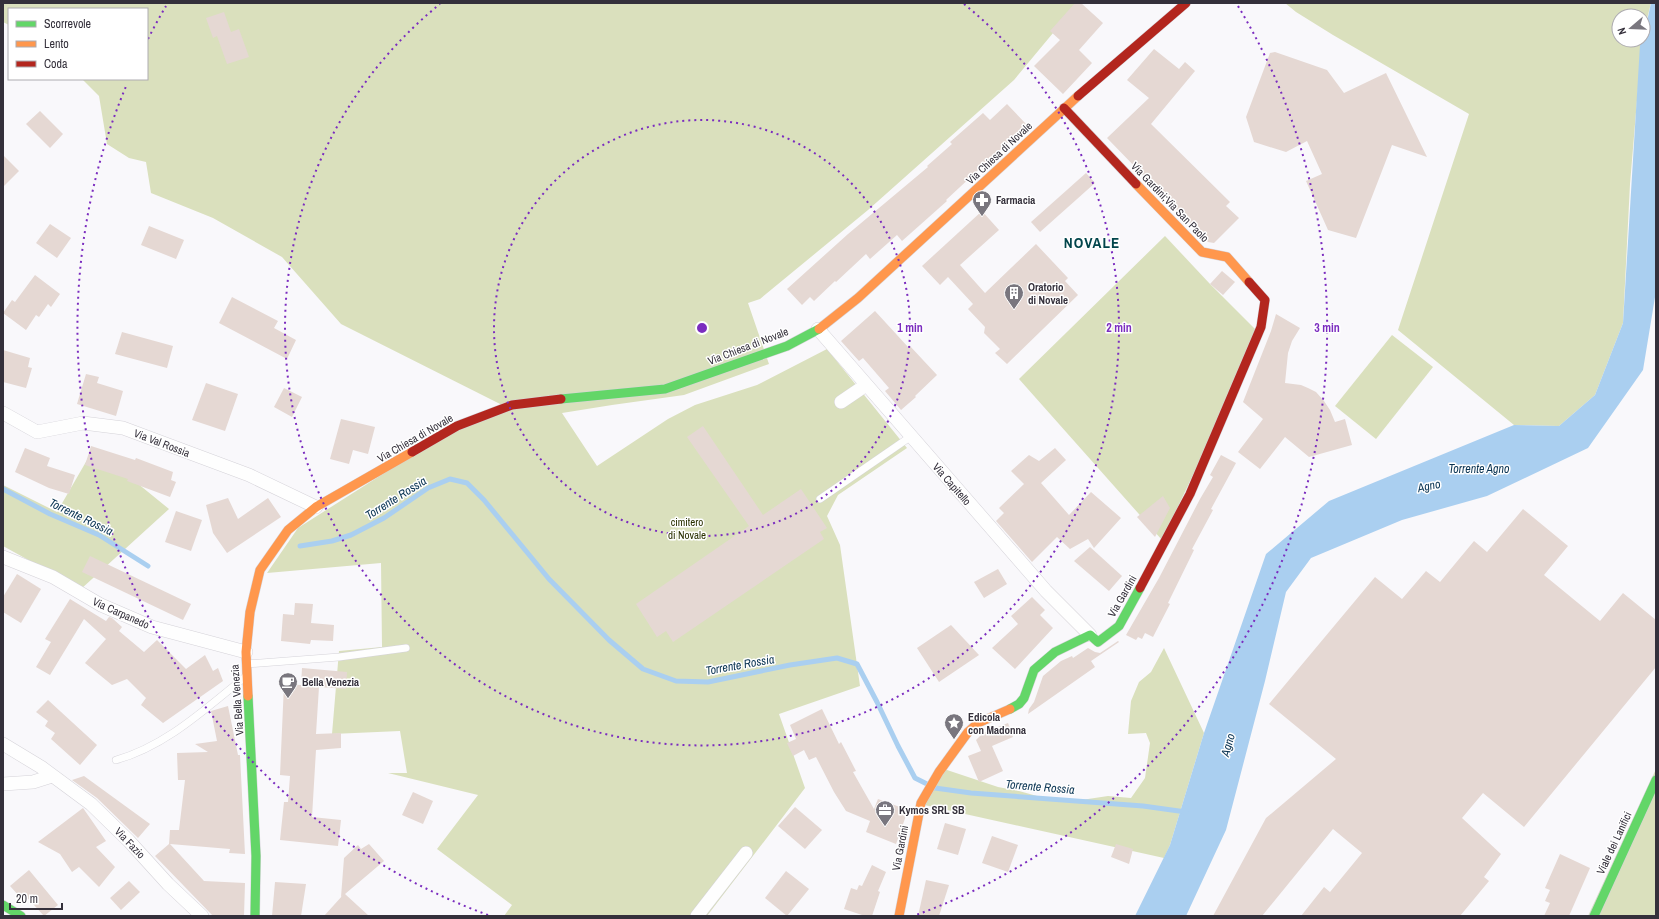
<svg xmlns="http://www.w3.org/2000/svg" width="1659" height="919" viewBox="0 0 1659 919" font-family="'Archivo Narrow',sans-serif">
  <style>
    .green { fill: #dae0bd }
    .water { fill: #aacff0 }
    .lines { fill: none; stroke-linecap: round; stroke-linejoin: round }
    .stream { stroke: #aacff0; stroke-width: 5 }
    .building { fill: #e5d8d3 }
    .lane-casing { stroke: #d5d3d9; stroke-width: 8 }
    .street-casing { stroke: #d5d3d9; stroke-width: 14 }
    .fast-casing { stroke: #d5d3d9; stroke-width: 10 }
    .slow-casing { stroke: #d5d3d9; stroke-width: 10 }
    .jam-casing { stroke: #d5d3d9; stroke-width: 10 }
    .lane { stroke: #fefefe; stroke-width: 7 }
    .street { stroke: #fefefe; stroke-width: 13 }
    .fast { stroke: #63d668; stroke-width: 9 }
    .slow { stroke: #ff974d; stroke-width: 9 }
    .jam { stroke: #b3261e; stroke-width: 9 }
    .ring { fill: none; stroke: #7b2cbf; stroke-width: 2; stroke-dasharray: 2 4 }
    .labels { text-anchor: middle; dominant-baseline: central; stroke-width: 3; stroke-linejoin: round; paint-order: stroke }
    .street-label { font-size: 11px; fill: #34303b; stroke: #fff }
    .poi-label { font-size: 11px; font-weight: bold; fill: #34303b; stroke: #fff; text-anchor: start }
    .park-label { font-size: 11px; fill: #2a3000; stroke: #fff }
    .water-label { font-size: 12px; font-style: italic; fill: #093352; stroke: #fff }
    .district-label { font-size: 15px; font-weight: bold; letter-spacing: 1px; fill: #02454b; stroke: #fff }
    .centre { fill: #7b2cbf; stroke: #fff; stroke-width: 2 }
    .ring-label { font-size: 12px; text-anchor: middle; font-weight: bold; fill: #7b2cbf; stroke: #fff; stroke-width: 3; stroke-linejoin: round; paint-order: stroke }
  </style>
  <rect width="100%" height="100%" fill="#f9f8fb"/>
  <g class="green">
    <path d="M3 3H1078L1014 80 868 210 760 299 748 303 769 364 684 395 612 405 562 413 597 466 668 419 695 405 757 385 827 349 907 448 838 495 827 516 840 545 860 686 779 714 805 788 707 916H504L512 905 437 849 478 795 388 773H407L400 731 332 734 339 651 382 647 381 563 267 573 298 528 463 423 512 410 341 324 282 257 213 218 151 193 146 162 129 158 107 144 99 96 82 79H147V9H9V25L3 22Z"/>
    <path d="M1285 3H1651L1643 35V16H1619V40H1642L1630 184 1623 323 1595 395 1559 426 1514 425 1398 330 1469 114 1333 35 1296 12Z"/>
    <path d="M1165 236 1210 284 1260 334 1162 540 1019 379Z"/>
    <path d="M1392 335 1433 367 1376 439 1335 406Z"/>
    <path d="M94 448 169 509 81 589 3 546V485L57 512Z"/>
    <path d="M1164 648 1204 733 1170 845 1164 858 920 804 941 768 998 787 1019 791 1037 796 1054 798 1068 802 1108 796 1131 798 1145 778 1150 743 1146 733 1128 734 1131 701 1139 682 1151 672Z"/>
    <path d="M1656 769V916H1588Z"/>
  </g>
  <path class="water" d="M1651 3H1656V291L1643 370 1588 448 1487 496 1402 520 1311 558 1286 592 1265 681 1226 830 1186 916H1135L1170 845 1204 733 1266 554 1329 501 1514 425 1559 426 1595 395 1623 323 1640 45 1642 40H1643Z"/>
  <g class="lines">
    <g class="stream">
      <path d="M3 489 50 514 99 535 148 566"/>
      <path d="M300 546 332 541 351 535 384 518 428 488 450 479 467 483 484 500 549 579 609 640 643 669 676 681 708 682 790 665 837 658 857 664 877 702 898 746 915 778 935 788 971 793 1143 806 1186 812"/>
    </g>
  </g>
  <g class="building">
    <path d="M1075 3H1081L1103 23 1079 50 1092 63 1063 94 1034 66 1060 40 1050 31Z"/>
    <path d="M224 12 231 32 239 29 249 57 227 64 217 36 213 38 206 18Z"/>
    <path d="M1154 49 1179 69 1185 62 1195 71 1151 124 1230 202 1226 206 1239 218 1214 243 1208 242 1107 138 1149 98 1127 80Z"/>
    <path d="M1275 52 1327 70 1344 93 1386 73 1427 157 1392 145 1356 238 1328 230 1306 181 1322 174 1307 141 1286 152 1254 142 1246 117 1270 53Z"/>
    <path d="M1007 104 1027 125 946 200 947 201 902 241 897 235 870 259 866 254 836 282 835 281 814 301 810 297 802 305 787 289 848 234 928 167 927 166 952 144 950 142 983 113 990 120Z"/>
    <path d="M40 111 63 134 50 148 26 124Z"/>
    <path d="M3 155 19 171 3 187Z"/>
    <path d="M1086 173 1095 183 1040 232 1031 222Z"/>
    <path d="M982 211 999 230 960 265 985 293 1036 244 1068 278 1065 281 1078 295 1007 364 995 353 1000 349 984 333 985 327 968 309 973 304 948 277 940 285 922 266Z"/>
    <path d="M50 224 71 238 57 258 36 243Z"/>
    <path d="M149 226 184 240 176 259 141 245Z"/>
    <path d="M1222 271 1235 282 1223 295 1210 284Z"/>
    <path d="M35 275 60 294 51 307 48 304 39 317 36 315 26 330 3 313 12 300 15 302Z"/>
    <path d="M232 297 278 321 274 328 296 340 287 359 219 323Z"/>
    <path d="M875 311 908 347 909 345 937 375 915 396 916 397 901 410 885 391 889 388 863 358 859 361 841 341Z"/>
    <path d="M1276 314 1300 328 1292 341 1288 353 1285 383 1301 385 1308 388 1316 392 1324 401 1330 410 1335 422 1345 419 1352 445 1309 457 1285 437 1260 469 1238 452 1263 419 1243 402 1271 331Z"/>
    <path d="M122 332 173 346 167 368 115 354Z"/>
    <path d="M3 350 30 358 28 367 32 368 26 388 3 382Z"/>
    <path d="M86 374 99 377 97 383 123 391 116 416 77 404Z"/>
    <path d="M206 383 238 394 225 431 192 420Z"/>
    <path d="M284 388 302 397 292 417 274 407Z"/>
    <path d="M341 419 375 427 368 454 353 450 349 464 330 459Z"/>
    <path d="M703 426 763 515 801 489 827 528 820 532 824 539 673 642 666 631 657 637 636 604 749 526 687 437Z"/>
    <path d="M91 446 135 460 136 458 173 472 171 480 176 482 170 497 127 481 128 479 85 465Z"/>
    <path d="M25 448 50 458 47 466 75 475 69 494 49 488 15 472Z"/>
    <path d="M1055 448 1066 460 1041 483 1069 515 1091 492 1121 518 1094 548 1088 539 1070 549 1057 537 1032 562 996 521 1004 513 999 508 1024 484 1011 471 1029 455 1039 461Z"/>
    <path d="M1221 455 1236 463 1211 509 1213 510 1192 549 1194 550 1168 603 1170 604 1153 637 1145 633 1142 639 1138 637 1136 640 1126 635 1159 578 1200 499 1213 477 1210 475Z"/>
    <path d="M1163 496 1170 508 1155 537 1137 517Z"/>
    <path d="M228 498 238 519 268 498 281 517 227 553 213 533 206 505Z"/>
    <path d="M1523 509 1568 546 1544 575 1600 621 1623 593 1656 620V667L1524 827 1483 793 1462 818 1501 854 1484 877 1489 881 1460 916H1301L1324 887 1330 892 1362 853 1333 829 1262 916H1213L1266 818 1336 759 1269 704 1375 577 1402 599 1426 571 1440 582 1474 541 1487 552Z"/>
    <path d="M176 511 202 520 191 551 165 542Z"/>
    <path d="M1090 547 1122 576 1109 591 1074 561Z"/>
    <path d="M90 556 191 604 183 620 82 572Z"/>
    <path d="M998 569 1007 584 984 598 974 582Z"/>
    <path d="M17 574 41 589 21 623 3 612V597Z"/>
    <path d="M1032 597 1045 610 1040 615 1053 628 1015 669 992 648 1018 624 1011 616Z"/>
    <path d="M70 599 106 621 109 617 112 618 122 627 119 631 144 652 157 640 186 669 205 655 213 671 218 668 223 681 163 723 141 705 146 698 127 679 112 685 85 663 106 639 84 619 50 675 36 667 51 642 45 639Z"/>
    <path d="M295 603 313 604 311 623 334 625 333 641 311 640 310 644 281 641 283 614 294 615Z"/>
    <path d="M951 625 979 655 939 682 917 648Z"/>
    <path d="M1118 641 1119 642 1091 661 1095 667 1028 714 1029 709 1034 702 1043 676 1061 661 1072 656 1073 658 1088 648 1095 652 1100 653Z"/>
    <path d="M302 668 347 672 346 689 319 687 316 734 341 733V748L316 750 312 817 341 820 338 846 280 840 284 802H288L290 776 280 775 284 684 301 685Z"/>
    <path d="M48 700 97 745 80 765 51 739 55 733 45 726 48 721 36 712Z"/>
    <path d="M228 706 238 755H240L245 854 229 853 230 849 170 844 204 881 245 883 244 916H213L155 856 169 844 170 830H179L185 780H178L177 753 208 752 195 744 217 741 211 711Z"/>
    <path d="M822 709 839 744 841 742 856 771 853 772 874 809 878 799 908 810 896 844 866 832 870 821 846 811 834 792 816 757 809 760 804 750 793 756 787 743 796 739 790 725Z"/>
    <path d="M1008 723 1013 737 992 746 1003 771 979 782 968 756 981 751 976 740 983 733Z"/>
    <path d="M84 776 150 824 138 838 97 798 72 780Z"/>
    <path d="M413 792 433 801 423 824 402 815Z"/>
    <path d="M795 807 822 830 805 849 778 826Z"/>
    <path d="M83 808 106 841 96 847 115 867 99 887 79 867 72 872 60 854 38 842Z"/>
    <path d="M945 823 966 829 958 855 937 849Z"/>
    <path d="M992 836 1018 845 1008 872 982 863Z"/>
    <path d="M369 844 384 861 345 894 369 916H324L343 895 341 897 344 858 358 845 361 849Z"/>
    <path d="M1116 844 1133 849 1129 864 1111 857Z"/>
    <path d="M1560 854 1590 868 1569 916H1544L1550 903 1545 901 1550 890 1545 888Z"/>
    <path d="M872 865 886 872 878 891 880 892 872 916H865L844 909 851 888 857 890 859 885 862 886Z"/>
    <path d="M29 870 58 905 44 916 24 894 20 897 10 886Z"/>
    <path d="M786 871 809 889 787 916 765 898Z"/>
    <path d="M926 880 949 885 939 916H918Z"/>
    <path d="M129 881 140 892 121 910 110 898Z"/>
    <path d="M275 882 306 884 301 916H272Z"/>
  </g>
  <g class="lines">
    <defs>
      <g id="lane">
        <path d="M820 499 910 437"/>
        <path d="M246 664 339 657 406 648"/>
        <path d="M116 760C166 746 205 709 245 677"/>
      </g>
      <g id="street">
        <path d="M818 329 1046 591 1090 635"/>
        <path d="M841 402 866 385"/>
        <path d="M3 413 37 432 83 423 123 428 249 475 316 507"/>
        <path d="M3 557 53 577 101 605 152 627 246 652"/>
        <path d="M3 744 41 767 91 804 129 841 168 884 202 916"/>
        <path d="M3 784 33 782 52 776"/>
        <path d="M697 916 746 853"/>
      </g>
      <g id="fast">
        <path d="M561 399 665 389 787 346 819 329"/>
        <path d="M248 696 256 856 255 916"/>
        <path d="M1010 709 1019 704 1024 698 1034 670 1055 652 1090 635 1098 642 1119 626 1140 588"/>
        <path d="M3 905 21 916"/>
        <path d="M1594 916 1656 780"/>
      </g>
      <g id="slow">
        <path d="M1136 184 1202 252 1227 257 1249 282"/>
        <path d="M819 329 858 298 1078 96"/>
        <path d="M248 696 246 652 250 612 260 570 288 530 316 507 412 452"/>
        <path d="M899 916 921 803 939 772 968 732 978 723 1010 709"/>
      </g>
      <g id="jam">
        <path d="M1078 96 1186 3"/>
        <path d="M1064 108 1136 184"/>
        <path d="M412 452 457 426 512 405 561 399"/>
        <path d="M1140 588 1190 494 1261 327 1265 300 1249 282"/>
      </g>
    </defs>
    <use href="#lane" class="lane-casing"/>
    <use href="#street" class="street-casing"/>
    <use href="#fast" class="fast-casing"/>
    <use href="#slow" class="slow-casing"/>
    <use href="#jam" class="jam-casing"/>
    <use href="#lane" class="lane"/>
    <use href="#street" class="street"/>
    <use href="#fast" class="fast"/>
    <use href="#slow" class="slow"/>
    <use href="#jam" class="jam"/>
  </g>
  <g class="ring">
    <circle cx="702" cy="328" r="208"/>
    <path d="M964 4A417 417 0 1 1 440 4"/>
    <path d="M488 915A625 625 0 0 1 127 84M148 39A625 625 0 0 1 166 6M1238 6A625 625 0 0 1 916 915"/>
  </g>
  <defs>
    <symbol id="pharmacy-pin" viewBox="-11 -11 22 30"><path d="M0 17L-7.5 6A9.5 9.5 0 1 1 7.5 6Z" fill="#79767e" stroke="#fff"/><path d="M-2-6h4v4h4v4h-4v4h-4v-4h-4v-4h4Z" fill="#fff"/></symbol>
    <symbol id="building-pin" viewBox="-11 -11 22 30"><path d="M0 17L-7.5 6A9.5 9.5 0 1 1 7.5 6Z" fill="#79767e" stroke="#fff"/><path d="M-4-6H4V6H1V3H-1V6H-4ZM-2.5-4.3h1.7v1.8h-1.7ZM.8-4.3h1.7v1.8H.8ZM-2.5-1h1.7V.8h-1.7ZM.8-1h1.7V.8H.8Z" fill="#fff"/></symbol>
    <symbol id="cafe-pin" viewBox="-11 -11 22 30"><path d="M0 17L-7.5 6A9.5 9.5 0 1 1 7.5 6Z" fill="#79767e" stroke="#fff"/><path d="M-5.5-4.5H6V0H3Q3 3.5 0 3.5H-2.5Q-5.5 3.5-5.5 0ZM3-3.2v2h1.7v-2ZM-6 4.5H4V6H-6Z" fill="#fff"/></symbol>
    <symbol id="sight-pin" viewBox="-11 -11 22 30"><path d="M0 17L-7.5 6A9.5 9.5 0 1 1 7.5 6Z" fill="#79767e" stroke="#fff"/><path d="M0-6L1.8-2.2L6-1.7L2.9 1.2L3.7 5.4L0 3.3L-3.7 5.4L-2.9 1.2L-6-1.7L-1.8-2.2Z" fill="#fff"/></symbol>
    <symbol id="office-pin" viewBox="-11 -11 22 30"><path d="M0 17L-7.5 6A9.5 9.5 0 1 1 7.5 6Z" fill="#79767e" stroke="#fff"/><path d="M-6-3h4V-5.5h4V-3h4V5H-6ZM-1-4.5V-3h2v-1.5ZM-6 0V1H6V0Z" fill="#fff"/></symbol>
  </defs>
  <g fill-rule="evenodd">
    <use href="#pharmacy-pin" x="971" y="189" width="22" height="30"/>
    <use href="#building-pin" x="1003" y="282" width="22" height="30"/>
    <use href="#cafe-pin" x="277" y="671" width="22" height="30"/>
    <use href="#sight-pin" x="943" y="712" width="22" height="30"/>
    <use href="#office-pin" x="874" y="799" width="22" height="30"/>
  </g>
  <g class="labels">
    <g class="street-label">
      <text transform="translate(999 153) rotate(-43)">Via Chiesa di Novale</text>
      <text transform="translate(1170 202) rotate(46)">Via Gardini;Via San Paolo</text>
      <text transform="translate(748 346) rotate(-21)">Via Chiesa di Novale</text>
      <text transform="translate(415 438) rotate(-30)">Via Chiesa di Novale</text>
      <text transform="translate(162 443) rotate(21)">Via Val Rossia</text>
      <text transform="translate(952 484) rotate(49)">Via Capitello</text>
      <text transform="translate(1122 596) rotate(-60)">Via Gardini</text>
      <text transform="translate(121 613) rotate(24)">Via Carpanedo</text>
      <text transform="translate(237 700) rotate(-94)">Via Bella Venezia</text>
      <text transform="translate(130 843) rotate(46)">Via Fazio</text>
      <text transform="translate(1614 843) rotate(-65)">Viale dei Lanifici</text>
      <text transform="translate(900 848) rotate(-79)">Via Gardini</text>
    </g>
    <g class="poi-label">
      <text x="996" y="200">Farmacia</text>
      <text x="1028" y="287">Oratorio<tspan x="1028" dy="13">di Novale</tspan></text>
      <text x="302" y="682">Bella Venezia</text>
      <text x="968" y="717">Edicola<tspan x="968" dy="13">con Madonna</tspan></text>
      <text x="899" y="810">Kymos SRL SB</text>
    </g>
    <g class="park-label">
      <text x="687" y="522">cimitero<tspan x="687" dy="13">di Novale</tspan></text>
    </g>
    <g class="water-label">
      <text x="1479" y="469">Torrente Agno</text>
      <text transform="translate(1429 486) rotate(-12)">Agno</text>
      <text transform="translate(396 498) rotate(-32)">Torrente Rossia</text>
      <text transform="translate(81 517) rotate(26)">Torrente Rossia</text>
      <text transform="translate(740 665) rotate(-10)">Torrente Rossia</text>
      <text transform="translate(1228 745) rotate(-74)">Agno</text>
      <text transform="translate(1040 787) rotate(5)">Torrente Rossia</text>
    </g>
    <g class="district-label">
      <text x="1092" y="242">NOVALE</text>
    </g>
  </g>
  <circle cx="702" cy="328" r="6" class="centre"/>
  <g class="ring-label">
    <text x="910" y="332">1 min</text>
    <text x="1119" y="332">2 min</text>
    <text x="1327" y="332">3 min</text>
  </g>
  <rect width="1659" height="919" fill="none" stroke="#34303b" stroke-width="8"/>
  <rect x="8" y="8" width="140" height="72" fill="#ffffff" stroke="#aeacb1"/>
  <rect x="16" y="21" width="20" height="6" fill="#63d668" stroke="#aeacb1"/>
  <text x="44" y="28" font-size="12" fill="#34303b">Scorrevole</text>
  <rect x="16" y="41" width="20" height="6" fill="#ff974d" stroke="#aeacb1"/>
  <text x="44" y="48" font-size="12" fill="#34303b">Lento</text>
  <rect x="16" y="61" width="20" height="6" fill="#b3261e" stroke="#aeacb1"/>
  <text x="44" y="68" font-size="12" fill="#34303b">Coda</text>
  <g transform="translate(1631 28) rotate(251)"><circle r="19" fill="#ffffff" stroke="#aeacb1"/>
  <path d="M0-3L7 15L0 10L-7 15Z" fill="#79767e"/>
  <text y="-6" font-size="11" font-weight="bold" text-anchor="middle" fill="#34303b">N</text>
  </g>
  <path d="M10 903v6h52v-6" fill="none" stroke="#34303b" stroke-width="2"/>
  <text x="16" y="903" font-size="12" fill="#34303b" stroke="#ffffff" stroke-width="3" paint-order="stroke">20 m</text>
</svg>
